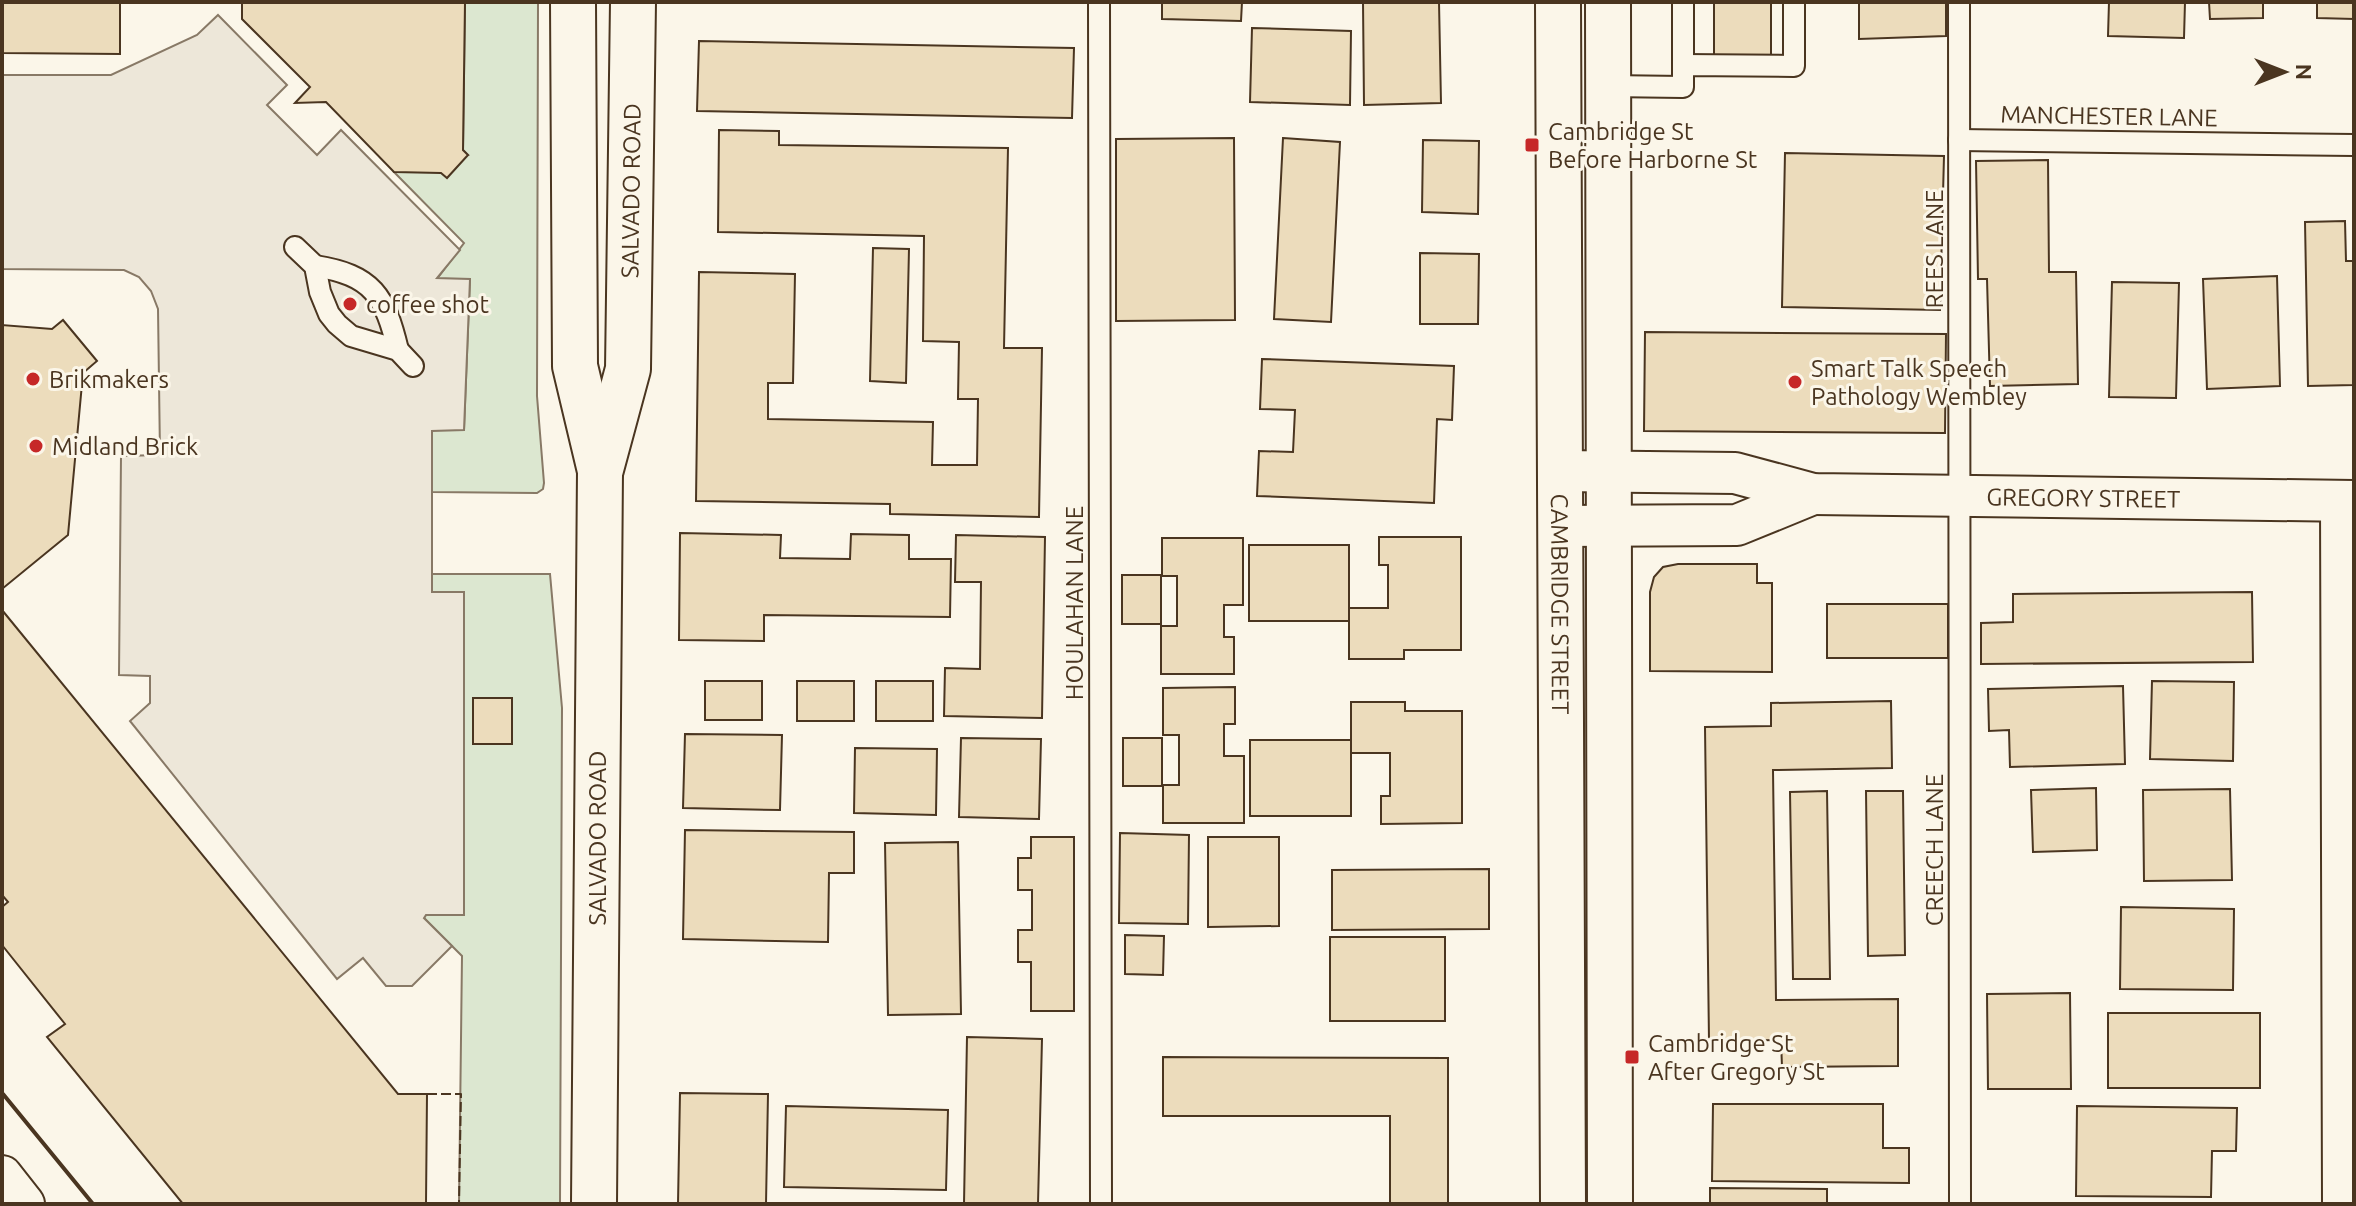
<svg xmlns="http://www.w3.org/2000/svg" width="2356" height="1206" viewBox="0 0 2356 1206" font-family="Ubuntu,sans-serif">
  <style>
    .green { fill: #dce7d0; stroke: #887966; stroke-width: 2 }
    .parking { fill: #ede7d9; stroke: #887966; stroke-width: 2 }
    .building { fill: #ecdcbc; stroke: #4a3520; stroke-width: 2 }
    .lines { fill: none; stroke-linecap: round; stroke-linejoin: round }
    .service-casing { stroke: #4a3520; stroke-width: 24 }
    .minor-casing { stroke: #4a3520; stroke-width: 44 }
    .primary-casing { stroke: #4a3520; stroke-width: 48 }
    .service { stroke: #fbf6e9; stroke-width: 20 }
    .minor { stroke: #fbf6e9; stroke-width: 40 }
    .primary { stroke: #fbf6e9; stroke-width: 44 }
    .fence { stroke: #4a3520; stroke-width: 2; stroke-dasharray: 10 4; stroke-linecap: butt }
    .wall { stroke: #4a3520; stroke-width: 4 }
    .poi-dot { fill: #c62828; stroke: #fbf6e9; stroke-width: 3 }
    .labels { text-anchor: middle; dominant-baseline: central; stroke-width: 6; stroke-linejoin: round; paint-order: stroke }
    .street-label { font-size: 24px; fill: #4a3520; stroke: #fbf6e9 }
    .poi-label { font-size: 24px; fill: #4a3520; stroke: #fbf6e9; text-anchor: start }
  </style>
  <rect width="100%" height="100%" fill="#fbf6e9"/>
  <g class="green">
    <path d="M465 2H538L537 396 544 483 543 489 537 493 432 492V430H464L470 279H437L464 243 394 172 468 155 463 150Z"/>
    <path d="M432 574H550L562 708 560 1204H459L462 956 424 918 426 915H464V592H432Z"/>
  </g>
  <path class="parking" d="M218 15 287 85 267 105 317 155 341 130 460 250 437 278 470 279 464 430 432 431V592H464V915H426L424 918 452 946 412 986H386L363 958 337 979 130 721 150 703V676L119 675 121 456 160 455 158 309 151 291 139 277 124 270 2 269V75H111L197 35Z"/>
  <g class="building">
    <path d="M2 2H120V54L2 53Z"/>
    <path d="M242 2H465L463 150 468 155 447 178 441 173 394 172 326 102 295 103 310 87 242 19Z"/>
    <path d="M1162 2H1242L1241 21 1162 19Z"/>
    <path d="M1363 2H1439L1441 103 1364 105Z"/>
    <path d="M1714 2H1771V61L1714 60Z"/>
    <path d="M1859 2H1946V36L1859 39Z"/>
    <path d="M2109 2H2185L2184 38 2108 36Z"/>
    <path d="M2209 2H2263V18L2210 19Z"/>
    <path d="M2317 2H2354V19L2317 18Z"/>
    <path d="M1252 28 1351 31 1350 105 1250 102Z"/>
    <path d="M699 41 1074 48 1072 118 697 111Z"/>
    <path d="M719 130 779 131V145L1008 148 1004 348H1042L1039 517 890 514V504L696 501 699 272 795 274 793 383H768V419L933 422 932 465H977L978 399H958L959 342 923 341 924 236 718 232Z"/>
    <path d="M1234 138 1235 320 1116 321V139Z"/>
    <path d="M1283 138 1340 142 1331 322 1274 319Z"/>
    <path d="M1423 140 1479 141 1478 214 1422 212Z"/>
    <path d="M1785 153 1944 156 1940 310 1782 307Z"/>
    <path d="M2048 160 2049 272H2076L2078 384 1990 386 1987 279H1978L1976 161Z"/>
    <path d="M2345 221 2346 261H2354V385L2308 386 2305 222Z"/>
    <path d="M873 248 909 249 906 383 870 381Z"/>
    <path d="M1420 253 1479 254 1478 324H1420Z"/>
    <path d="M2277 276 2280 386 2207 389 2203 279Z"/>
    <path d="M2112 282 2179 283 2176 398 2109 397Z"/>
    <path d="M63 320 97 361 83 373 68 535 2 589V325L52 329Z"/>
    <path d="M1645 332 1946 334 1945 433 1644 431Z"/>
    <path d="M1262 359 1454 366 1452 420 1437 419 1434 503 1257 496 1259 451 1293 452 1295 410 1260 409Z"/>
    <path d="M680 533 781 535 780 558 850 559 851 534 909 535V559H951L950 617 764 615V641L679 640Z"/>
    <path d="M956 535 1045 537 1042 718 944 716 945 668 980 669 981 582H955Z"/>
    <path d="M1379 537H1461V650H1404V659H1349V608H1388V565H1379Z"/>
    <path d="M1162 538H1243V605H1224V637H1234V674H1161V626H1177V576H1162Z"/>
    <rect x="1249" y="545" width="100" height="76"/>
    <path d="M1678 564H1757V583H1772V672L1650 671V592L1654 577 1663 567Z"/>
    <rect x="1122" y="575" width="39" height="49"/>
    <path d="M2252 592 2253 662 1981 664V623L2013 622V594Z"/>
    <rect x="1827" y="604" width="121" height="54"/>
    <path d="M2 610 398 1094H427L426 1204H183L47 1037 65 1024 2 945V907L8 902 2 895Z"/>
    <rect x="705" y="681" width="57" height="39"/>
    <rect x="797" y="681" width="57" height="40"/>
    <rect x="876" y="681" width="57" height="40"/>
    <path d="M2152 681 2234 682 2233 761 2150 759Z"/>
    <path d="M2123 686 2125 764 2010 767 2009 730 1989 731 1988 689Z"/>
    <path d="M1235 687V724H1224V756H1244V823H1163V785H1179V735H1163V688Z"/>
    <rect x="473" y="698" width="39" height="46"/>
    <path d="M1891 701 1892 768 1773 770 1776 1000 1898 999V1066L1782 1067 1781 1040 1709 1041 1705 727 1771 726V703Z"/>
    <path d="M1351 702H1405V711H1462V823L1381 824V796H1390V753H1351Z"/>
    <path d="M685 734 782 735 780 810 683 808Z"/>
    <path d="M961 738 1041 739 1039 819 959 817Z"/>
    <rect x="1123" y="738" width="39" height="48"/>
    <rect x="1250" y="740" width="101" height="76"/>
    <path d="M855 748 937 749 936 815 854 813Z"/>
    <path d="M2096 788 2097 850 2033 852 2031 790Z"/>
    <path d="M2230 789 2232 880 2144 881 2143 790Z"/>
    <path d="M1827 791 1830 979H1793L1790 792Z"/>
    <path d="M1866 791H1903L1905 955 1868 956Z"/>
    <path d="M685 830 854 832V873H829L828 942 683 939Z"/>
    <path d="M1120 833 1189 835 1188 924 1119 923Z"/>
    <path d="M1031 837H1074V1011H1031V962H1018V930H1032V890H1018V858H1031Z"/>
    <path d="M1208 837H1279V926L1208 927Z"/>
    <path d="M958 842 961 1014 888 1015 885 843Z"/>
    <path d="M1489 869V929L1332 930V870Z"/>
    <path d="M2121 907 2234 909 2233 990 2120 989Z"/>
    <path d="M1125 935 1164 936 1163 975 1125 974Z"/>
    <rect x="1330" y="937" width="115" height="84"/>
    <path d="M2070 993 2071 1089H1988L1987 994Z"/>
    <rect x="2108" y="1013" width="152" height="75"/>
    <path d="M967 1037 1042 1039 1038 1204H964Z"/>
    <path d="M1163 1057 1448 1058V1204H1390V1116H1163Z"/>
    <path d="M680 1093 768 1094 766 1204H678Z"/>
    <path d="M1713 1104H1883V1148H1909V1183L1712 1181Z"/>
    <path d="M786 1106 948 1110 946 1190 784 1187Z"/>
    <path d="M2077 1106 2237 1108 2236 1151H2212L2211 1197 2076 1196Z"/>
    <path d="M1710 1188 1827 1189V1204H1710Z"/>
  </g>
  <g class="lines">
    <defs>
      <g id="service">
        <path d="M1099 2 1101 1204"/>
        <path d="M1683 2V65"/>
        <path d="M1959 2 1960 1204"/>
        <path d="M1608 86 1683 87V65L1794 66V2"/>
        <path d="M1959 140 2354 145"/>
        <path d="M295 247 315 266 320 292 329 314 337 324 351 336 398 350 413 366"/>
        <path d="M315 266C373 275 385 296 398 350"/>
      </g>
      <g id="minor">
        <path id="s1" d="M1560 471 1735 473 1813 494 2354 501"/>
        <path d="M2341 501 2343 1204"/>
        <path d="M1560 526 1737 525 1813 494"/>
        <path d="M2 1176 24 1204"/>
      </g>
      <g id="primary">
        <path d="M573 2 575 366 600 471 594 1204"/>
        <path id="s2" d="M1558 2 1563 1204"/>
        <path d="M1608 2 1610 1204"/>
        <path id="s3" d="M601 469 628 369 633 2"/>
      </g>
    </defs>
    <use href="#service" class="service-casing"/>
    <use href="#minor" class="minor-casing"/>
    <use href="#primary" class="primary-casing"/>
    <use href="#service" class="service"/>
    <use href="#minor" class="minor"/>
    <use href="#primary" class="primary"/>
    <g class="fence">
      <path d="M2 1092 3 1094"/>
      <path d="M427 1094H461L459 1204"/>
    </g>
    <path class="wall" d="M3 1094 93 1204"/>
  </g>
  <g class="poi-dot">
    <rect x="1524" y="137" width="16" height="16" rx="4"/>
    <circle cx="350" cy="304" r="8"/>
    <circle cx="33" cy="379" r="8"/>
    <circle cx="1795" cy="382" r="8"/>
    <circle cx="36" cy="446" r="8"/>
    <rect x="1624" y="1049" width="16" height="16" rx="4"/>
  </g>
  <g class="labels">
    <g class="street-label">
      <text transform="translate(2109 116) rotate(1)">MANCHESTER LANE</text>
      <text stroke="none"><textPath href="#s3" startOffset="282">SALVADO ROAD</textPath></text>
      <text transform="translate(1934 249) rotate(-90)">REES LANE</text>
      <text stroke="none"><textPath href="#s1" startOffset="526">GREGORY STREET</textPath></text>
      <text transform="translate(1074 603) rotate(-90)">HOULAHAN LANE</text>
      <text stroke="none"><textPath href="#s2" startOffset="602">CAMBRIDGE STREET</textPath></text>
      <text transform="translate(597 838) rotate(-90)">SALVADO ROAD</text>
      <text transform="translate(1934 850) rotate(-90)">CREECH LANE</text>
    </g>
    <g class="poi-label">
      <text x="1548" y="131">Cambridge St<tspan x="1548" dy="28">Before Harborne St</tspan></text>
      <text x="366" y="304">coffee shot</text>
      <text x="1811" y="368">Smart Talk Speech<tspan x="1811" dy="28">Pathology Wembley</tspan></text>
      <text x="49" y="379">Brikmakers</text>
      <text x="52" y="446">Midland Brick</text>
      <text x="1648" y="1043">Cambridge St<tspan x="1648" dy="28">After Gregory St</tspan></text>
    </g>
  </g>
  <rect width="2356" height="1206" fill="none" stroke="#4a3520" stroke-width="8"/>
  <g transform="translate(2284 72) rotate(90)" stroke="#fbf6e9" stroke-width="6" paint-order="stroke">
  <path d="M0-6L14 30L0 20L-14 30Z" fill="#4a3520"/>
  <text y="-12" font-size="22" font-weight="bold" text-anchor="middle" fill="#4a3520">N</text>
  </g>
</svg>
